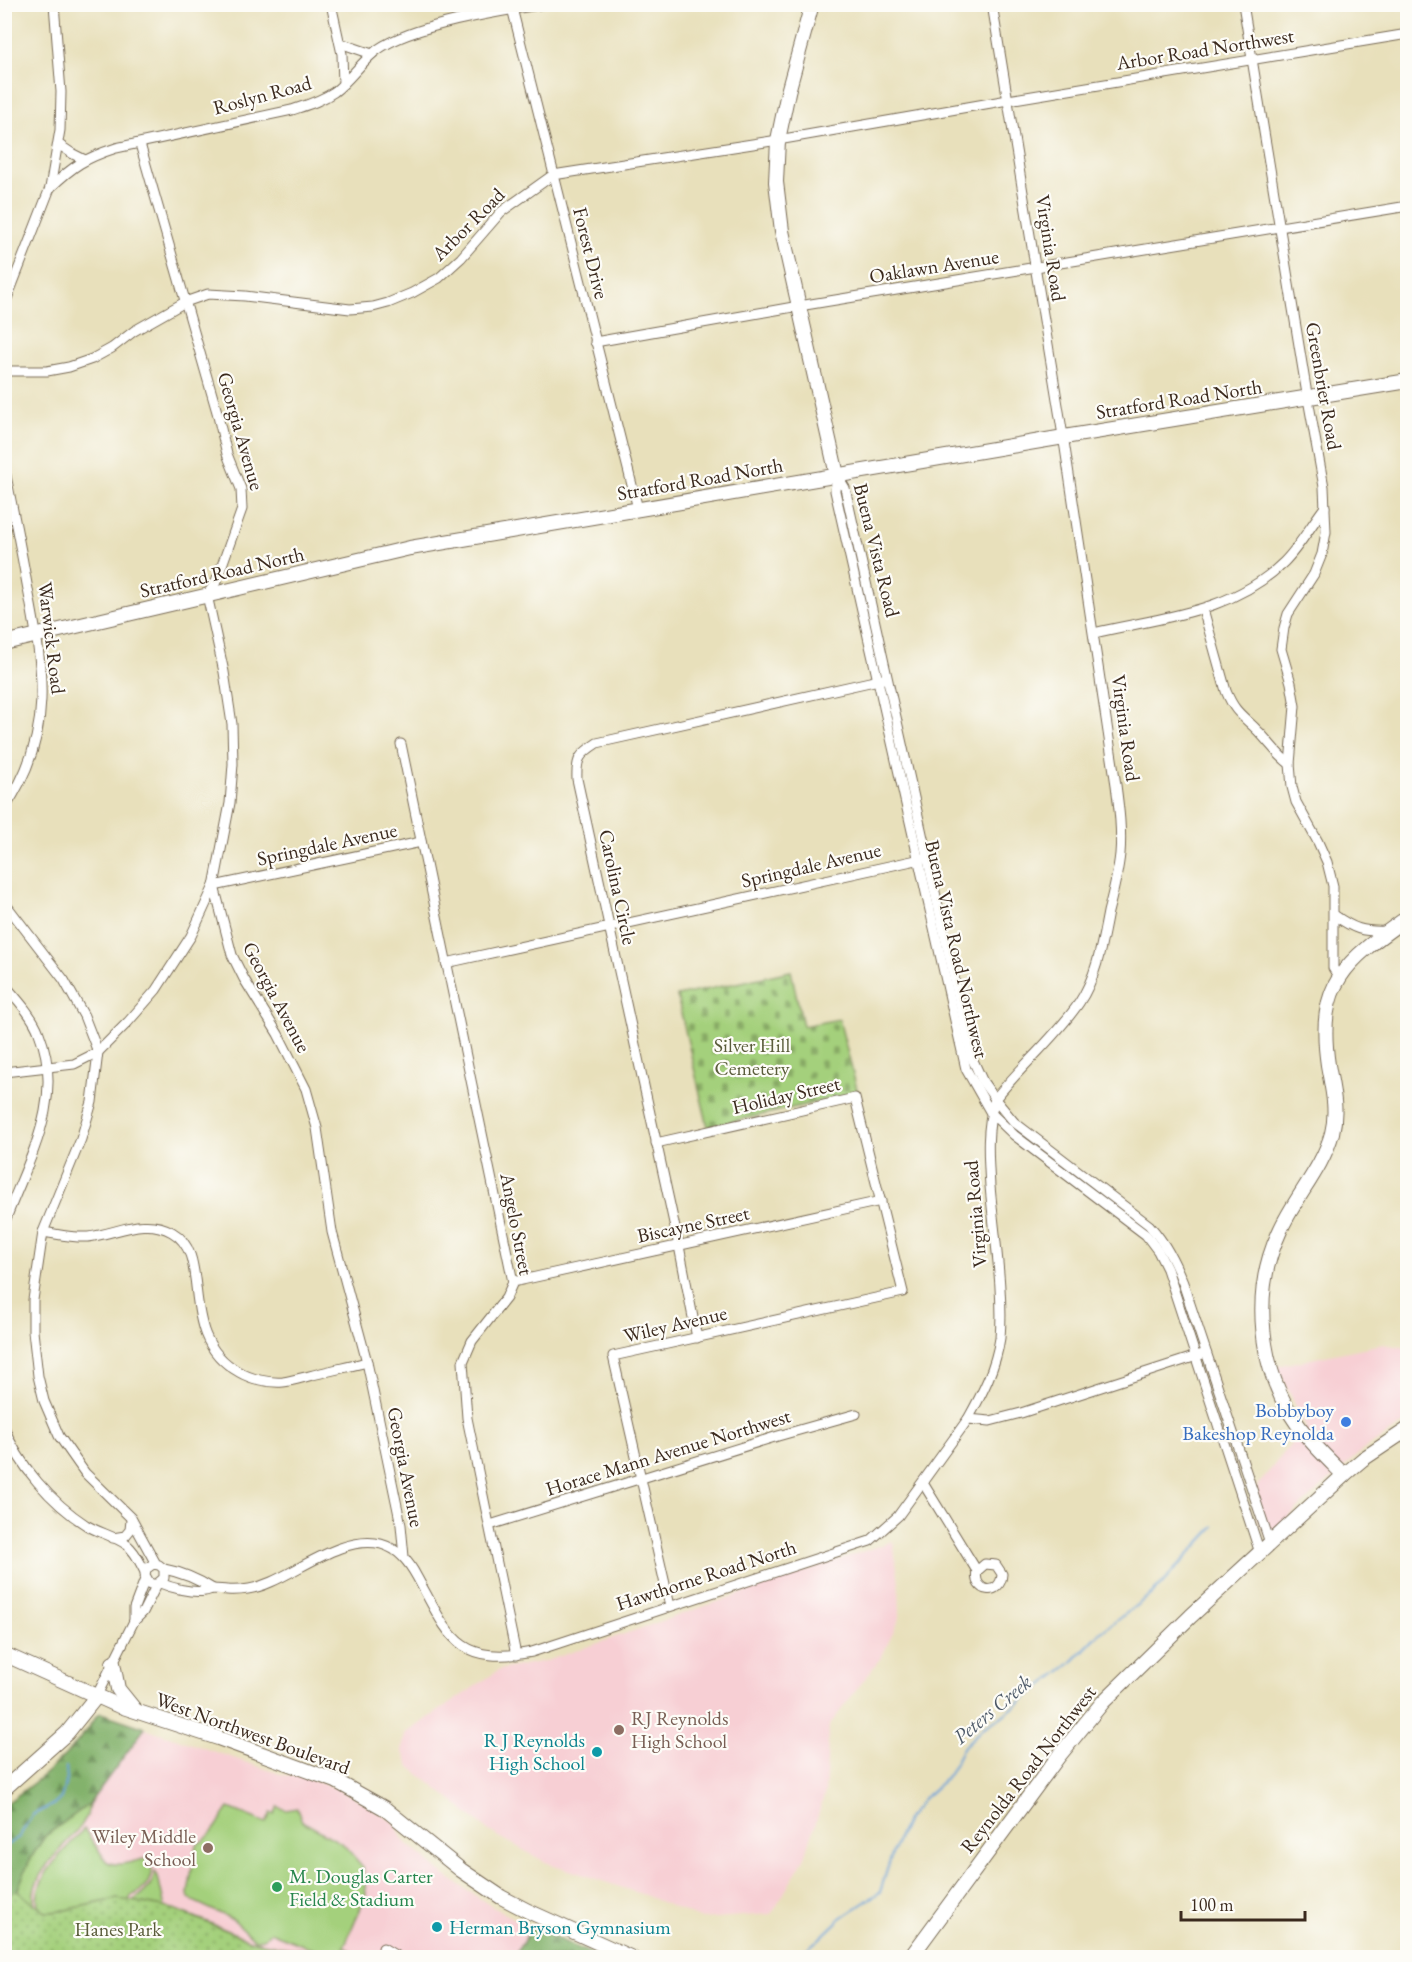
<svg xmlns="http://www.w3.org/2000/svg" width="1412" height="1962" viewBox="0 0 1412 1962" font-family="'EB Garamond',serif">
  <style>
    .built { fill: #f7cfd4 }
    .grass { fill: #a4d07c; stroke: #707d4d; stroke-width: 1.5 }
    .forest { fill: url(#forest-firs); stroke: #5f6e45; stroke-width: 1.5 }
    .cemetery { fill: url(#cemetery-stones); stroke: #707d4d; stroke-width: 1.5 }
    .park { fill: url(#park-dots); stroke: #707d4d; stroke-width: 1.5 }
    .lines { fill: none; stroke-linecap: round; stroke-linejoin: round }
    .stream { stroke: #6aa2d9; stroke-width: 2 }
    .street-casing { stroke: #786a55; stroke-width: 11 }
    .secondary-casing { stroke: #786a55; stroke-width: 16 }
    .street { stroke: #fff; stroke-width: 9 }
    .secondary { stroke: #fff; stroke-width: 14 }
    .shop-dot { fill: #3f7fe0; stroke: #fdfcf7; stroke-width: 2 }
    .education-dot { fill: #8d6e63; stroke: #fdfcf7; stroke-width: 2 }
    .culture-dot { fill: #0f9aa8; stroke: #fdfcf7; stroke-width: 2 }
    .leisure-dot { fill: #2e9e5b; stroke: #fdfcf7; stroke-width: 2 }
    .labels { text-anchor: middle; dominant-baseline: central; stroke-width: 4.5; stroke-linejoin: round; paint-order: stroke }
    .street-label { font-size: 20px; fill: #3b2a1e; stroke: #fdfcf7 }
    .park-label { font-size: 20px; fill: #5a5c3a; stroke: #fdfcf7 }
    .shop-label { font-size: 20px; fill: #366cbe; stroke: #fdfcf7; text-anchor: end }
    .education-label { font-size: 20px; fill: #785e54; stroke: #fdfcf7; text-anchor: start }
    .culture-label { font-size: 20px; fill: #0d838f; stroke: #fdfcf7; text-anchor: end }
    .leisure-label { font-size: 20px; fill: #27864d; stroke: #fdfcf7; text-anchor: start }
    .water-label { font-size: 21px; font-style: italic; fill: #4e5a69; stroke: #fdfcf7 }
  </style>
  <defs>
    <pattern id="forest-firs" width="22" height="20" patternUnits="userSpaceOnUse" patternTransform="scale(1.5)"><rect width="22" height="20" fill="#83b26c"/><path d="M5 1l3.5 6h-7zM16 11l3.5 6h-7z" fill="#6c9158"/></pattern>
    <pattern id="cemetery-stones" width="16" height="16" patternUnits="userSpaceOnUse" patternTransform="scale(1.5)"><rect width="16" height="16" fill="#a4d07c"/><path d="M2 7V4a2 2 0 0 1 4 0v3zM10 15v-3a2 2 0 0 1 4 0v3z" fill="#87a965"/></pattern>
    <pattern id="park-dots" width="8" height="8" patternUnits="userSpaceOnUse" patternTransform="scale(1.5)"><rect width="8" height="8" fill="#a4d07c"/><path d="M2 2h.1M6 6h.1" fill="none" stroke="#87a965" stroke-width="1.8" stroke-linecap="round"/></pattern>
  </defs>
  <rect width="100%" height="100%" fill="#fdfcf7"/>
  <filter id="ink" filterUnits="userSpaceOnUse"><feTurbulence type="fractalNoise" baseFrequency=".0167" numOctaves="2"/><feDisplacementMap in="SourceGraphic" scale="12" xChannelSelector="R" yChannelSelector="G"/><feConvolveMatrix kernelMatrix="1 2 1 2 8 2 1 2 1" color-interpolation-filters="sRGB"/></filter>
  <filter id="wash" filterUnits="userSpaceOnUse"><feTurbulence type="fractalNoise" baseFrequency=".008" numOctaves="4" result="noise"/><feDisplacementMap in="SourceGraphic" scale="24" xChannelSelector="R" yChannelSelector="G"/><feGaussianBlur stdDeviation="1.35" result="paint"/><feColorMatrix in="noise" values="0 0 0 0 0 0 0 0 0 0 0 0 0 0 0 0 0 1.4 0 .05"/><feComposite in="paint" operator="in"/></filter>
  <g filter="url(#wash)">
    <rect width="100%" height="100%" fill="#e8e0bb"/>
    <g class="built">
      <path d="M1382 1344 1407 1348V1422L1363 1450 1267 1537 1257 1519V1486L1295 1439 1306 1428 1277 1366Z"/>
      <path d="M893 1541 899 1583 900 1618 882 1656 829 1726 825 1793 805 1857 772 1914 701 1919 647 1896 545 1862 489 1831 409 1766 402 1750 405 1734 499 1670 549 1660Z"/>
      <path d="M145 1728 283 1775 302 1777 330 1786 352 1796 395 1823 403 1840 445 1875 491 1906 532 1928 513 1957H337L250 1940 174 1909 132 1901 117 1899 56 1912H45L17 1891 89 1804Z"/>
    </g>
    <g class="grass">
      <path d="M89 1804 87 1816 81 1826C66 1844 26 1879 35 1904 39 1915 51 1916 62 1915 85 1913 106 1902 129 1904 147 1906 170 1908 187 1914 206 1921 224 1929 243 1937L245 1941 264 1946 261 1958H89L85 1954 36 1938 5 1937V1912L22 1908 29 1900 17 1891 30 1859 45 1836Z"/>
      <path d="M278 1807 287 1810 297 1808 302 1821 343 1844 363 1867 366 1895 344 1947 360 1957H333L270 1932 264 1939 255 1940 234 1920 189 1899 188 1894 196 1844C212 1839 219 1821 229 1808L266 1823 271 1813 274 1814Z"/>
      <path d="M84 1829 106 1861C119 1869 132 1860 146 1859L152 1868C150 1884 145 1890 131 1896L129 1901C101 1897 73 1913 45 1912L38 1905C32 1879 67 1848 84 1829Z"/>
      <path d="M155 1872 158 1876 165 1908 132 1901C144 1893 152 1888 155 1872Z"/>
    </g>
    <g class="forest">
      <path d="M101 1713 145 1728 89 1804 45 1836 30 1859 17 1891 29 1900 5 1912 4 1805C39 1780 75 1752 97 1715Z"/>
      <path d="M532 1928 599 1957H513Z"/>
    </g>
    <path class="cemetery" d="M791 971 803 1026 839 1019 858 1093 708 1127 677 996Z"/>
    <path class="park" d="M17 1891 45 1912H56L117 1899 132 1901 174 1909 250 1940 281 1947 324 1952 337 1957H5V1894Z"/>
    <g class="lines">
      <g class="stream">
        <path d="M4 1847 19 1837 32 1815 56 1803 61 1798 67 1779 66 1767"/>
        <path d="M4 1957 7 1958"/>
        <path d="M795 1958 818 1940 841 1918 880 1892 893 1851 907 1819 922 1800 948 1776 964 1746 984 1727 1001 1717 1070 1664 1100 1633 1154 1592 1214 1527"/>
      </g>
    </g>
  </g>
  <g filter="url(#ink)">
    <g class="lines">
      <defs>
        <g id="street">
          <path d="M331 4 342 54 343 84"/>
          <path d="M511 4 638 509"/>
          <path d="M1243 4 1306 388 1324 487 1326 532 1322 554 1314 574 1288 614 1284 628 1281 649 1291 683 1295 706 1290 764 1292 787 1296 802 1318 842 1327 862 1333 886V968L1339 978"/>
          <path d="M340 43 372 54"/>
          <path d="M58 144 73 154 85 160"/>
          <path d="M140 144 217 412 227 454 241 489 242 509 216 582 207 595 224 672 232 724 233 764 230 803 214 886 232 955 244 979 278 1034 306 1089 317 1128 332 1232 367 1362 401 1525 404 1557"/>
          <path d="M50 188C73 166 85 158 116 148L292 110C307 105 321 101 334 92 350 80 361 62 377 50 412 25 501 11 545 4"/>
          <path d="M4 306 50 188 60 130 61 92 54 4"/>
          <path d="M595 342 799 306 1408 206"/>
          <path d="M4 371H47L69 367 92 359 112 348 134 331 185 302 208 294 245 296 350 309 373 307 388 303 412 293 439 278 461 258 501 212 553 175 778 140 1008 100 1408 34"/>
          <path d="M4 466C12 505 20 544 27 584 43 667 56 734 4 809"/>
          <path d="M837 475 835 491 966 1069 991 1113 1014 1135 1146 1235 1158 1251 1167 1269 1260 1553"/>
          <path d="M837 475 845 488 972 1058 983 1082 995 1099 1014 1122 1149 1225C1165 1243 1174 1260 1183 1283L1270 1543"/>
          <path d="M1203 609 1226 691C1236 715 1243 715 1259 732 1270 743 1277 755 1290 764"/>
          <path d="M1094 633C1162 617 1232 613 1284 562 1300 546 1311 525 1325 507"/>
          <path d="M401 744 513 1282 506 1298 472 1341 463 1362 467 1418 516 1655"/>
          <path d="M4 902 64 980 84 1016 98 1052 92 1102 81 1139 43 1232 33 1300V1331L38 1376 44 1401 59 1436 85 1473 131 1518 156 1564"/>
          <path d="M1334 915C1354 929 1362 932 1387 931"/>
          <path d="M446 963 921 859"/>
          <path d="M4 984C16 998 33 1016 39 1033 66 1101 27 1161 4 1224"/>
          <path d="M4 1072 74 1064 98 1052 128 1022 156 990 191 936 214 886 421 842"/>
          <path d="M656 1143 855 1098 903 1292 613 1356 670 1606"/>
          <path d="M43 1232C57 1234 72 1238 88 1237 116 1234 144 1216 172 1232 215 1256 174 1336 239 1372 251 1379 268 1383 283 1382 291 1381 301 1378 309 1376 328 1371 348 1367 367 1362"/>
          <path d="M513 1282 881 1201"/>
          <path d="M697 1338 679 1246 577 779C576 758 580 754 597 743L883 679"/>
          <path d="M968 1419C982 1394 996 1367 1000 1338 1004 1292 994 1233 990 1186 988 1156 986 1128 995 1099 1021 1066 1055 1038 1079 1003 1097 976 1102 943 1108 912 1113 893 1118 873 1120 854 1122 831 1119 808 1116 785L1065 448 992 4"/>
          <path d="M4 1427C18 1465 52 1503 86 1525 99 1533 115 1536 127 1545 136 1552 140 1563 145 1572"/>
          <path d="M923 1483 977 1571C972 1593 1001 1597 1002 1574L996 1565 985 1564 977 1571"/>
          <path d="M490 1525 778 1436 856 1414"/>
          <path d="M113 1538 125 1536 130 1530 131 1520"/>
          <path d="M164 1569C180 1572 199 1580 213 1589"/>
          <path d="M160 1583C172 1588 191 1593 205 1591 208 1591 210 1589 213 1589 218 1589 223 1590 227 1590 242 1591 258 1588 271 1582 303 1568 346 1535 381 1544 399 1549 409 1562 417 1577 449 1635 456 1666 532 1652L870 1541 898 1516 968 1419 990 1421 1021 1413 1206 1353"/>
          <path d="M134 1621V1608L145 1579"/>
          <path d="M96 1697 134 1621 143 1612 157 1584 164 1578V1569L159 1565 153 1564 146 1569 145 1575 150 1584H157"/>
          <path d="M383 1948 400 1958"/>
        </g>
        <g id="secondary">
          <path d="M812 4 788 92 778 140 776 182 782 231 837 475"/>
          <path d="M4 643 410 548 1064 437 1408 381"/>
          <path d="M1344 1475C1328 1459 1311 1443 1298 1425 1259 1371 1251 1293 1279 1233 1294 1198 1322 1170 1332 1133 1338 1109 1332 1088 1328 1065 1316 982 1346 961 1408 917"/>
          <path d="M4 1654 117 1705 218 1738 336 1781 384 1808 461 1870 501 1897 528 1911 632 1958"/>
          <path d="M113 1663 118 1689 135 1710"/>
          <path d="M4 1789 67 1733 96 1697"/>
          <path d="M910 1958 1058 1757 1103 1702 1191 1616 1344 1475 1363 1459 1408 1429"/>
        </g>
      </defs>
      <use href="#street" class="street-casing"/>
      <use href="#secondary" class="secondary-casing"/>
      <use href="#street" class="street"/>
      <use href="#secondary" class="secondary"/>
    </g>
  </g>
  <circle class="shop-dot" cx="1346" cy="1422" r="6"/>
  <g class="education-dot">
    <circle cx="619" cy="1730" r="6"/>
    <circle cx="208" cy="1848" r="6"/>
  </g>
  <g class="culture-dot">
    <circle cx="597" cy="1752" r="6"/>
    <circle cx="437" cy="1927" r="6"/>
  </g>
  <circle class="leisure-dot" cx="277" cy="1887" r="6"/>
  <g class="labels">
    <g class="street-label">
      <text transform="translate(1205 49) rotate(-9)">Arbor Road Northwest</text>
      <text transform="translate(262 95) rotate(-15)">Roslyn Road</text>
      <text transform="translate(468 224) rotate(-45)">Arbor Road</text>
      <text transform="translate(1051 248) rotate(81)">Virginia Road</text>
      <text transform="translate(591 253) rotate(76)">Forest Drive</text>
      <text transform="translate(934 266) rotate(-9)">Oaklawn Avenue</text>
      <text transform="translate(1324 386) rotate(80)">Greenbrier Road</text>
      <text transform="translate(1179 399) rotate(-9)">Stratford Road North</text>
      <text transform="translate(241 431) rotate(74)">Georgia Avenue</text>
      <text transform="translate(700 479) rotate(-10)">Stratford Road North</text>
      <text transform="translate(877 550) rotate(76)">Buena Vista Road</text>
      <text transform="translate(222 572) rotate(-13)">Stratford Road North</text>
      <text transform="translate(52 638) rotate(83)">Warwick Road</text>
      <text transform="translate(1126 728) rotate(82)">Virginia Road</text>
      <text transform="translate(327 844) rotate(-12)">Springdale Avenue</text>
      <text transform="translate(811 865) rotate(-13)">Springdale Avenue</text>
      <text transform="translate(618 887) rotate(78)">Carolina Circle</text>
      <text transform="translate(957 949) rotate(77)">Buena Vista Road Northwest</text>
      <text transform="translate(277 997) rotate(62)">Georgia Avenue</text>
      <text transform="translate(786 1095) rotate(-13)">Holiday Street</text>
      <text transform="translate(975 1214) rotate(-95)">Virginia Road</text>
      <text transform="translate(517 1224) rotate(79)">Angelo Street</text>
      <text transform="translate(693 1224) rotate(-12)">Biscayne Street</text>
      <text transform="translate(675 1324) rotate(-13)">Wiley Avenue</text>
      <text transform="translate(668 1452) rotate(-17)">Horace Mann Avenue Northwest</text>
      <text transform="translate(406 1467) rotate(79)">Georgia Avenue</text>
      <text transform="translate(706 1575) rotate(-18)">Hawthorne Road North</text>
      <text transform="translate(253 1733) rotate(20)">West Northwest Boulevard</text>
      <text transform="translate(1028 1769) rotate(-52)">Reynolda Road Northwest</text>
    </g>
    <g class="park-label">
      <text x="752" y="1045">Silver Hill<tspan x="752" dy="23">Cemetery</tspan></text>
      <text x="118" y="1929">Hanes Park</text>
    </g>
    <g class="shop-label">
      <text x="1334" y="1410">Bobbyboy<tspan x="1334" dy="23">Bakeshop Reynolda</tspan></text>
    </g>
    <g class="education-label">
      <text x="631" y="1718">RJ Reynolds<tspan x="631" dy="23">High School</tspan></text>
      <text x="196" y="1836" text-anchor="end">Wiley Middle<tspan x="196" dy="23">School</tspan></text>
    </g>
    <g class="culture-label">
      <text x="585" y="1740">R J Reynolds<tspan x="585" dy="23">High School</tspan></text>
      <text x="449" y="1927" text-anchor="start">Herman Bryson Gymnasium</text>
    </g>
    <g class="leisure-label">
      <text x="289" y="1876">M. Douglas Carter<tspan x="289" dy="23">Field &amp; Stadium</tspan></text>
    </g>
    <g class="water-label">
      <text transform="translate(992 1709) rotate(-40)">Peters Creek</text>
    </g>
  </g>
  <rect width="1412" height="1962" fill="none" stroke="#fdfcf7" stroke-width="24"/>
  <path d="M1181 1911v9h124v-9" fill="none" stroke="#3b2a1e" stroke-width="3"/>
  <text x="1190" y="1911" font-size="18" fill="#3b2a1e" stroke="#fdfcf7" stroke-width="4.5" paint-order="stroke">100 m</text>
</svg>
